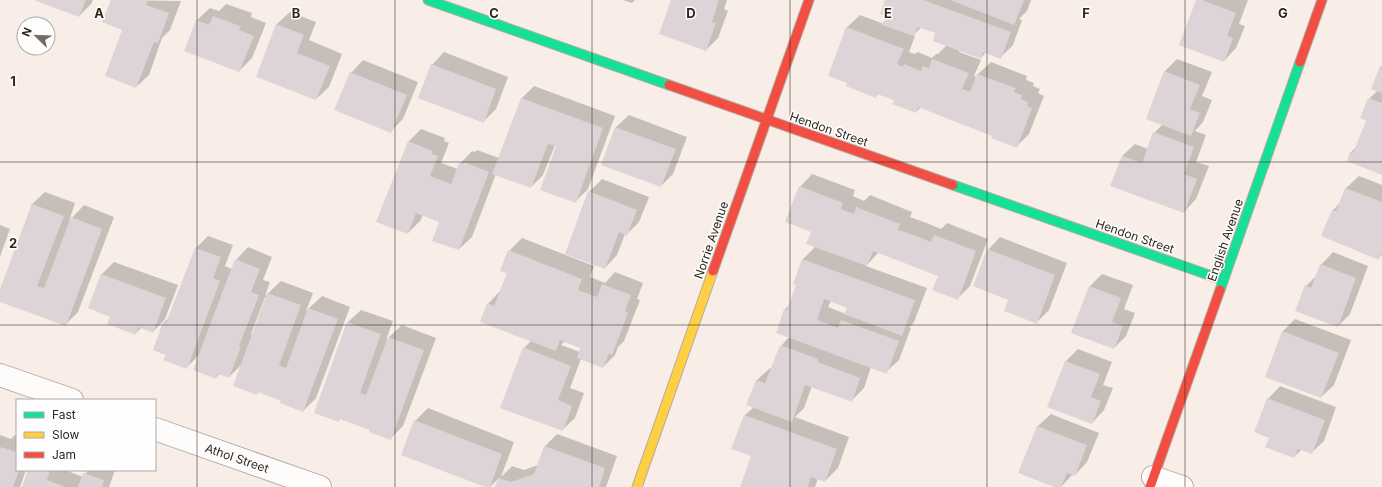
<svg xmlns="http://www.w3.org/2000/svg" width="1382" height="487" viewBox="0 0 1382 487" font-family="Inter,sans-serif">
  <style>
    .shadow { fill: #0003; fill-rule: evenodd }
    .building { fill: #ded4d7 }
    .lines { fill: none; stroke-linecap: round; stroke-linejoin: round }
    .street-casing { stroke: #b4aba4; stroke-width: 24 }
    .fast-casing { stroke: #b4aba4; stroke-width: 11 }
    .slow-casing { stroke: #b4aba4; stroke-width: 11 }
    .jam-casing { stroke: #b4aba4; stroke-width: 11 }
    .street { stroke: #fefcfb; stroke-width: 22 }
    .fast { stroke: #16e098; stroke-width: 9 }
    .slow { stroke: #ffcf43; stroke-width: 9 }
    .jam { stroke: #f24e42; stroke-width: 9 }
    .grid { fill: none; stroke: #30261d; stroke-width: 1; stroke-opacity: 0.55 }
    .labels { text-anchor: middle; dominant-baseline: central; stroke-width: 3; stroke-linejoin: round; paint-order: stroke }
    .street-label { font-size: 12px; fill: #30261d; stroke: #fefefe }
    .grid-label { font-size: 13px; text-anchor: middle; font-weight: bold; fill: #30261d; stroke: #fefefe; stroke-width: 3; stroke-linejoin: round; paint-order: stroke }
  </style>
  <rect width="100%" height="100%" fill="#f8eee7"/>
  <g class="shadow">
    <path d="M36 0H93L91 4 79 16Z"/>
    <path d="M112 0 181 1 170 30 162 38 149 75 136 87 124 29Z"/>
    <path d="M623 0H635L632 3Z"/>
    <path d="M672 0H727L724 9 728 11 718 38 706 50Z"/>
    <path d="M886 0H1031L1027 11 1019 19 1022 20 1013 45 1000 58 986 52 981 58 960 50 959 52 981 60 974 76 977 77 978 74 991 62 1027 76 1026 80 1034 83 1033 86 1040 89 1038 93 1044 96 1029 134 1016 147 993 135 921 107 916 112 895 100 879 93 876 96 848 82 829 75 847 27 860 15 884 24 887 16ZM922 27 937 33 947 45 938 54H936L932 58 918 52 915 54 909 52 915 36 913 35Z"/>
    <path d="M1197 0H1248L1239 24 1245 26 1236 48 1224 61Z"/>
    <path d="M226 4 252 13 251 17 266 23 252 58 239 71 186 50 197 20 210 8 219 11Z"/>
    <path d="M290 12 316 22 309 40 342 54 329 87 316 99 257 76 277 24Z"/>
    <path d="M444 52 508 77 496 109 483 122 432 65Z"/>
    <path d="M1177 59 1212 72 1202 96 1212 100 1203 122 1195 131 1206 135 1196 162 1209 166 1196 199 1184 212 1112 185 1122 156 1135 144 1148 149 1154 133 1163 124 1147 118 1165 71Z"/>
    <path d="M363 60 418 82 403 119 391 131 351 73Z"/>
    <path d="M1382 65V174L1348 160 1351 152 1358 145 1368 120 1369 99 1378 90 1381 66Z"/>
    <path d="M534 86 615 116 588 189 575 202 557 146 555 145 543 175 531 187 496 174 472 237 459 249 441 221 423 214 421 220 408 233 378 221 409 141 421 129 445 138 444 141 449 143 441 163 458 169 460 164 472 151 475 152 477 150 499 158 522 98Z"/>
    <path d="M629 115 687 137 673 174 661 186 602 165 616 127Z"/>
    <path d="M812 174 855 190 853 196 864 201 870 195 912 212 910 217 929 224 941 229 947 223 988 239 970 286 958 298 939 276 879 252 866 266 927 288 914 322 909 328H911L899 360 886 372 871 367 864 388 851 401 812 386 804 408 795 417 849 437 838 468 825 481 818 478 815 487H741L753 456 745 415 754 407 748 405 757 380 770 368 772 369 781 346 789 337 777 332 785 309 790 304 798 285 803 259 816 246 800 187ZM831 301 848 307 846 314 828 307Z"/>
    <path d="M1359 176 1382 185V255L1378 258 1322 236 1333 210 1341 202 1346 188Z"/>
    <path d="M602 179 649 197 639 222 627 234H625L617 255 605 268 589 192Z"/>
    <path d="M45 192 75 203 69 221 84 205 114 217 78 312 65 325 0 301V291L32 204Z"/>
    <path d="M0 225 10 229 0 257Z"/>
    <path d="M208 236 233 245 225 266 232 269 236 260 248 247 272 257 263 280 270 282 265 296 281 281 313 293 306 311 322 296 350 307 316 398 303 411 283 400 259 391 257 394 243 363 229 377 220 374 216 378 200 354 186 368 167 354 154 349 164 322 169 318 196 248ZM265 297 267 298 253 335 251 334Z"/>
    <path d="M1000 237 1067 263 1049 310 1036 323 1009 299 988 250Z"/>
    <path d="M522 238 594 266 590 277 605 283 615 272 643 283 637 299 640 300 624 341 618 347 615 355 603 367 581 359 570 388 584 393 575 418 562 430 524 348 531 341 488 304 500 291 508 272 509 251ZM565 341 582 348 580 352 561 345Z"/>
    <path d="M1333 252 1368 266 1350 314 1338 326 1306 286 1317 275 1321 265Z"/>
    <path d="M114 262 178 285 165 319 153 332 142 327 136 333 111 316 89 308 102 274Z"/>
    <path d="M1102 274 1133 285 1124 309 1135 313 1126 336 1114 348 1072 333 1090 286Z"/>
    <path d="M361 310 393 321 386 340 402 325 436 338 403 426 390 439 371 429 341 418 338 421 315 413 348 322Z"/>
    <path d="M1295 319 1351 340 1334 385 1321 397 1266 376 1283 331Z"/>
    <path d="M1078 349 1112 362 1103 385 1113 388 1104 410 1092 423 1066 361Z"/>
    <path d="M1280 386 1336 407 1324 441 1311 453 1302 449 1294 457 1270 437 1268 399Z"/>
    <path d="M428 408 514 442 501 477 512 466 524 470 538 465 545 446 557 434 617 456 606 487H496L500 477 490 487H487L415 421Z"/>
    <path d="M1051 414 1099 433 1087 462 1075 475 1073 474 1061 487H1057L1038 426Z"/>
    <path d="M0 435 11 439 15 435H17V470H26L20 487H0Z"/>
    <path d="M30 470H65L83 477 88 470H115L109 487H23Z"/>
  </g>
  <g class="building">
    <path d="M34 0H86L79 17Z"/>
    <path d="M111 0H148L146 5 169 13 158 43 154 42 136 88 105 76 122 30 102 22Z"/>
    <path d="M671 0H719L712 22 716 23 706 51 659 34Z"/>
    <path d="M885 0H923L1011 32 1001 59 983 52 981 59 933 41 935 33 917 27 914 36 882 25 886 16 880 14Z"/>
    <path d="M950 0H1024L1014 25Z"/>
    <path d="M1196 0H1202L1236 13 1227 36 1233 38 1224 62 1179 45Z"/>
    <path d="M213 16 240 26 239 30 254 36 239 72 184 51 196 20 209 25Z"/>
    <path d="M276 24 304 35 297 53 330 66 316 100 256 77Z"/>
    <path d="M846 27 904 49 897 64 903 67 904 64 921 71 923 66 929 68 932 59 969 73 962 89 965 90 970 92 977 74 1016 88 1014 92 1022 95 1021 99 1028 102 1027 106 1032 108 1017 148 991 138 992 136 918 107 916 113 892 104 894 100 877 94 876 98 846 86 847 83 828 76Z"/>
    <path d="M431 64 496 89 484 123 418 98Z"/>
    <path d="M1380 66H1382V93L1371 89Z"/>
    <path d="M1164 71 1200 85 1190 109 1200 113 1191 136 1146 119Z"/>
    <path d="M350 72 407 95 391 133 334 110Z"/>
    <path d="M521 98 603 128 576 203 540 190 556 146 548 144 531 188 492 174Z"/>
    <path d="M1368 98 1382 103V175L1347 161 1350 152 1353 153 1366 121 1360 118Z"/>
    <path d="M615 127 676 149 661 187 601 165Z"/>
    <path d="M1153 132 1194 147 1184 174 1197 179 1184 213 1110 186 1122 156 1142 163Z"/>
    <path d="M408 141 433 151 432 154 438 156 430 176 451 184 459 163 463 164 464 162 489 172 459 250 432 241 439 222 416 213 408 234 376 222Z"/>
    <path d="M799 186 843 203 841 209 854 214 856 207 900 224 898 230 916 236 931 242 934 235 976 251 958 300 932 290 938 276 873 251 867 266 806 244 811 232 785 222Z"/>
    <path d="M1345 188 1382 202V251L1379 260 1321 236 1332 210 1336 211Z"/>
    <path d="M588 191 637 210 627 236 619 232 605 269 565 254Z"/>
    <path d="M32 204 64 216 37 286 44 288 71 217 102 229 66 326 0 302V289Z"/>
    <path d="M195 248 221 257 213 278 220 281 187 369 163 360 166 355 153 350 163 322 166 323Z"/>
    <path d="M987 249 1055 275 1037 324 1004 311 1008 300 973 286Z"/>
    <path d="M508 250 582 279 578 290 597 297 602 284 631 295 625 311 628 313 612 355 609 353 603 368 577 358 580 348 560 340 556 351 480 322 487 303 494 306 507 273 500 271Z"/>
    <path d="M235 259 260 269 251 292 259 295 239 346 241 347 229 378 218 374 216 379 193 370Z"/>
    <path d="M802 259 915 300 902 336 844 314 847 308 824 299 817 320 838 328 841 320 899 341 887 374 776 333 784 309 787 310 796 285 793 284Z"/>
    <path d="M1320 264 1356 278 1338 327 1295 311 1305 285 1311 288Z"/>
    <path d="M101 274 166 298 153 333 138 327 136 335 107 324 110 317 88 308Z"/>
    <path d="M1089 286 1121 298 1112 322 1123 326 1114 349 1071 333Z"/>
    <path d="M267 293 301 305 279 365 282 367 286 368 308 308 338 319 303 412 280 403 281 401 271 397 258 392 257 395 233 386Z"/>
    <path d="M347 322 381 334 360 393 366 395 388 337 424 350 391 440 369 432 370 430 340 419 339 422 314 413Z"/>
    <path d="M1282 331 1339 353 1321 398 1265 377Z"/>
    <path d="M780 345 818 359V362L860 378 852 402 805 385 792 422 746 405 756 380 765 383Z"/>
    <path d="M523 347 571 366 558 400 572 406 563 431 500 408Z"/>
    <path d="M1065 361 1100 374 1091 397 1101 401 1092 424 1047 407Z"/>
    <path d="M1267 398 1325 420 1312 454 1298 449 1294 458 1265 447 1269 438 1254 432Z"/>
    <path d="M744 415 837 449 825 482 811 477 808 487H740L751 456 731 449Z"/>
    <path d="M414 420 502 454 490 487H485L401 455Z"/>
    <path d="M1037 426 1087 445 1075 476 1067 473 1061 487H1054L1018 473Z"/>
    <path d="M544 446 605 468 599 487H495L498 478 511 482 534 474Z"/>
    <path d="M1 447 17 452V470H19L13 487H0V449Z"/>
    <path d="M28 470H50L47 480 65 487H22Z"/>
    <path d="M83 473 104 480 102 487H78Z"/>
  </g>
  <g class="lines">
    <defs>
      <g id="street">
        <path d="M0 375 72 400"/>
        <path d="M155 429 320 487"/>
        <path d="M1153 477 1182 487"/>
      </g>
      <g id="fast">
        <path d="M428 0 669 85"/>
        <path d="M953 185 1223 280"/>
        <path d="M1220 290 1300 62"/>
      </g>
      <path id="slow" d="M637 487 713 271"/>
      <g id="jam">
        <path d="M1300 62 1322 0"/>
        <path d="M669 85 953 185"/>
        <path d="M713 271 809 0"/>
        <path d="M1150 487 1220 290"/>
      </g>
    </defs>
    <use href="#street" class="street-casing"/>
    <use href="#fast" class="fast-casing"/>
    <use href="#slow" class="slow-casing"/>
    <use href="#jam" class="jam-casing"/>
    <use href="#street" class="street"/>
    <use href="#fast" class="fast"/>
    <use href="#slow" class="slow"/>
    <use href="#jam" class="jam"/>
  </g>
  <path class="grid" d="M197 0V487M395 0V487M592 0V487M790 0V487M987 0V487M1185 0V487M0 162H1382M0 325H1382"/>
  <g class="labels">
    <g class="street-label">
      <text transform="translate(829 129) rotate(19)">Hendon Street</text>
      <text transform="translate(1135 236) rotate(19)">Hendon Street</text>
      <text transform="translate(711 240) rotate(-71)">Norrie Avenue</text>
      <text transform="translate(1225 240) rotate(-71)">English Avenue</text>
      <text transform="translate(237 458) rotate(19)">Athol Street</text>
    </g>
  </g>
  <g class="grid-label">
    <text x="99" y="18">A</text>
    <text x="296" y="18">B</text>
    <text x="494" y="18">C</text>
    <text x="691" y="18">D</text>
    <text x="888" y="18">E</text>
    <text x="1086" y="18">F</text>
    <text x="1283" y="18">G</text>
    <text x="13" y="86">1</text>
    <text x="13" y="248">2</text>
  </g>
  <rect x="16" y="399" width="140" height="72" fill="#fefefe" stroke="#aca8a4"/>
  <rect x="24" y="412" width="20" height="6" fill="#16e098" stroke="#aca8a4"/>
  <text x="52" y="419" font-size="12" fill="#30261d">Fast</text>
  <rect x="24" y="432" width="20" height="6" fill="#ffcf43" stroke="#aca8a4"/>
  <text x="52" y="439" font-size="12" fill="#30261d">Slow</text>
  <rect x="24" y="452" width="20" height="6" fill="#f24e42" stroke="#aca8a4"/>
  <text x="52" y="459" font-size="12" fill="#30261d">Jam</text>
  <g transform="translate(36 36) rotate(293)"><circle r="19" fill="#fefefe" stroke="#aca8a4"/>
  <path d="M0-3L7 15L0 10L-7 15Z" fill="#766c64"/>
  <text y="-6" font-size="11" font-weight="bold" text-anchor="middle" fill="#30261d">N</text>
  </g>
</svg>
